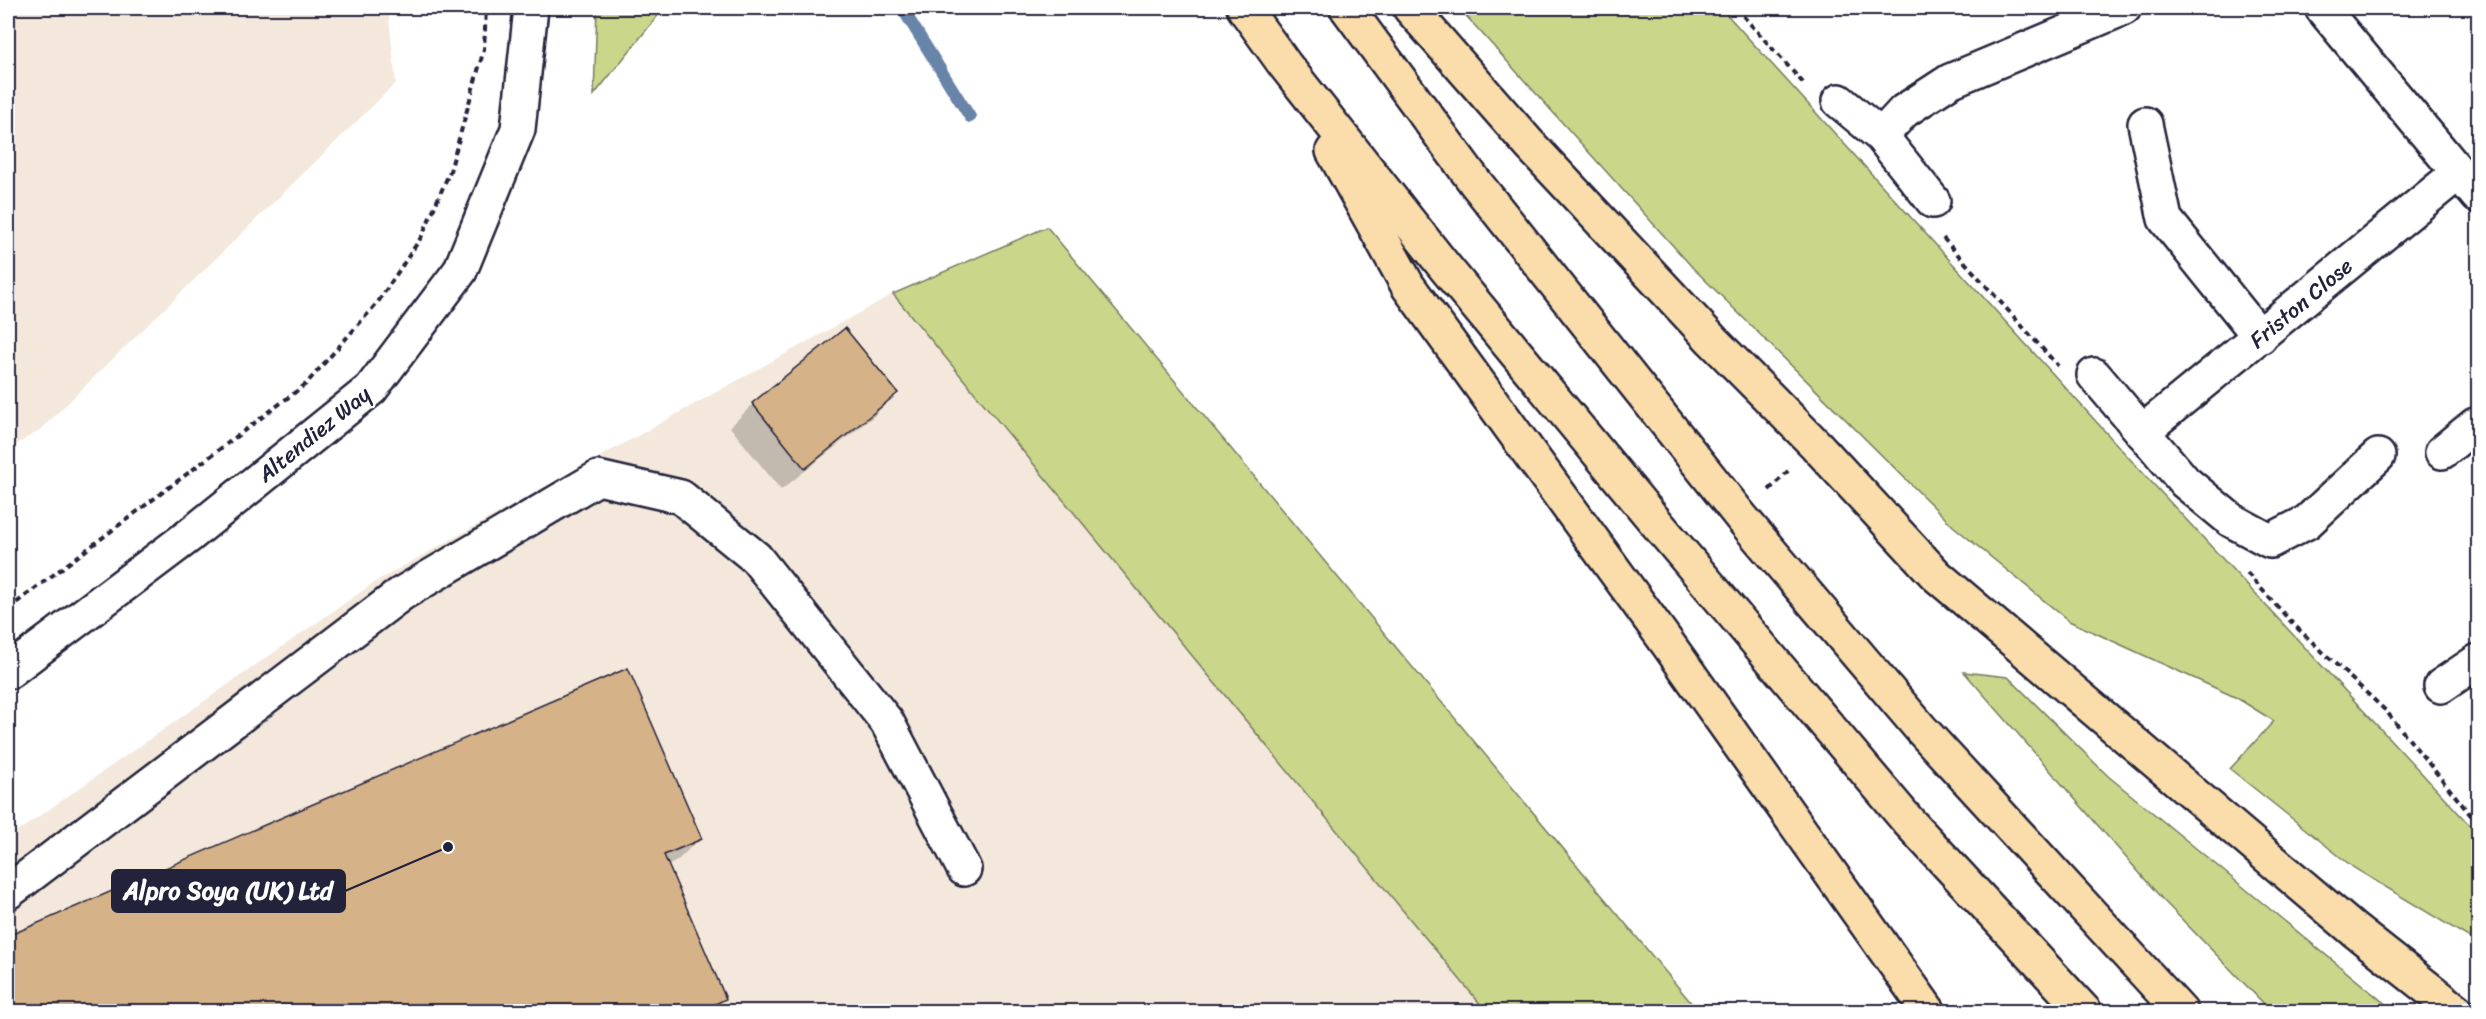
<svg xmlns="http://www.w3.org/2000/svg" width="2486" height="1019" viewBox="0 0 2486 1019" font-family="Sriracha,sans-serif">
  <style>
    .built { fill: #f3e8db }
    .green { fill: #cad68a; stroke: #767c62; stroke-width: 1.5 }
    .shadow { fill: #0003 }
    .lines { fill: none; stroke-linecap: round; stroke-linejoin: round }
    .stream { stroke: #6884a9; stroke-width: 12 }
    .building { fill: #d6b288; stroke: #22223b; stroke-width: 1.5 }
    .minor-casing { stroke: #22223b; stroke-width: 38 }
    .highway-casing { stroke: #22223b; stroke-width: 38 }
    .path { stroke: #22223b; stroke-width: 4; stroke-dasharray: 6 4.5; stroke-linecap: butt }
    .minor { stroke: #fff; stroke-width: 33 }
    .highway { stroke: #faddab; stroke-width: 33 }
    .labels { text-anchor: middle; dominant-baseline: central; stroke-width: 4.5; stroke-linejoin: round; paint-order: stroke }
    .street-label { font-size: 22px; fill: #22223b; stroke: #fff }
    .leader { fill: none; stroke: #22223b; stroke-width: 2 }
    .callout-dot { fill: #22223b; stroke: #fff; stroke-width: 2 }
    .callout { fill: #22223b; stroke: #22223b; stroke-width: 2 }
    .callout-label { font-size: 24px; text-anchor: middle; font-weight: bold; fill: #fff }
  </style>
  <rect width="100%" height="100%" fill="#fff"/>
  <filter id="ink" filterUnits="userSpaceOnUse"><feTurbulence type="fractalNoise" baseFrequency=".0167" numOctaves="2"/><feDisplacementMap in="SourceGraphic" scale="12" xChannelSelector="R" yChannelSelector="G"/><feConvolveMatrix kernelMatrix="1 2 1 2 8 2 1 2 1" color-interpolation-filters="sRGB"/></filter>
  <g filter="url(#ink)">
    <g class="built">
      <path d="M8 8H388L396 83 40 430 8 449Z"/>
      <path d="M893 294 1486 1011H8V838L378 580Z"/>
    </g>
    <g class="green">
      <path d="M597 8H664L594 95Z"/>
      <path d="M1459 8H1721L2130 459 2478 834V943L2354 868 2230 769 2274 721 2237 698 2069 621 1953 526 1693 268Z"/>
      <path d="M1047 227 1693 1005 1700 1011H1486L893 294Z"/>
      <path d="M1964 672 2008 677 2108 776 2394 1011H2271L2163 900Z"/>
    </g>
    <g class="shadow">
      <path d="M845 330 896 393 874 416 781 490 730 427 753 404Z"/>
      <path d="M627 670 700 838 677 861 667 866 725 999 712 1012H8V938Z"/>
    </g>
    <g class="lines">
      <path class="stream" d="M902 8 970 117"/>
    </g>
    <g class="building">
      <path d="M845 328 898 393 805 469 752 403Z"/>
      <path d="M628 668 702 839 664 855 726 999 698 1012H8V936Z"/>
    </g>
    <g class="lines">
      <defs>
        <g id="minor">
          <path d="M2322 8 2478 196"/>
          <path d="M1839 101 1881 136 1933 201"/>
          <path d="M2145 124 2165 219 2260 337"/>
          <path d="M1881 136 1904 111 1950 81 2124 8"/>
          <path d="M2094 375 2185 482 2231 520 2270 541 2307 522 2378 456"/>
          <path d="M2142 432 2458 173"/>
          <path d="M2442 452 2475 425 2478 427"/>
          <path d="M8 672 190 535 371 389 460 271 518 129 531 8"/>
          <path d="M2441 686 2478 661"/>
          <path d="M8 892 401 594 598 478 681 497 756 558 887 722 964 869"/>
        </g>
        <g id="highway">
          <path d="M1244 8 1285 65 1444 266 1654 520 1908 821 2085 1012"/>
          <path d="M1347 8 1475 182 1741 517 1921 729 2181 1012"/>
          <path d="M1410 8 1529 144 1712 340 1816 445 1936 575 2354 930 2458 1012"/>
          <path d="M1333 151 1408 286 1668 644 1929 1012"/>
        </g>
      </defs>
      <use href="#minor" class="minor-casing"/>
      <use href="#highway" class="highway-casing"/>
      <g class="path">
        <path d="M1736 8 1805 85"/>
        <path d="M1943 238 2058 366"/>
        <path d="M1769 490 1789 470"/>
        <path d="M2247 573 2294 625 2386 711 2478 824"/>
        <path d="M8 609 306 384 378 302 422 236 450 171 484 49 486 8"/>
      </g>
      <use href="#minor" class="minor"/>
      <use href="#highway" class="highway"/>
    </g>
  </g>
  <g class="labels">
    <g class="street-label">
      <text transform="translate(2301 303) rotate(-40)">Friston Close</text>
      <text transform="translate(314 434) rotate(-39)">Altendiez Way</text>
    </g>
  </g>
  <path class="leader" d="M448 847L345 891"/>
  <circle class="callout-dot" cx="448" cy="847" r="6"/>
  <rect class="callout" x="112" y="870" width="233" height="42" rx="6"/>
  <g class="callout-label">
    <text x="228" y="899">Alpro Soya (UK) Ltd</text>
  </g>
  <rect width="2486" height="1019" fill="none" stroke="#fff" stroke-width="30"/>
  <rect x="15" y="15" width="2456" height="989" fill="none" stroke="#22223b" stroke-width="2" filter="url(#ink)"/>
</svg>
